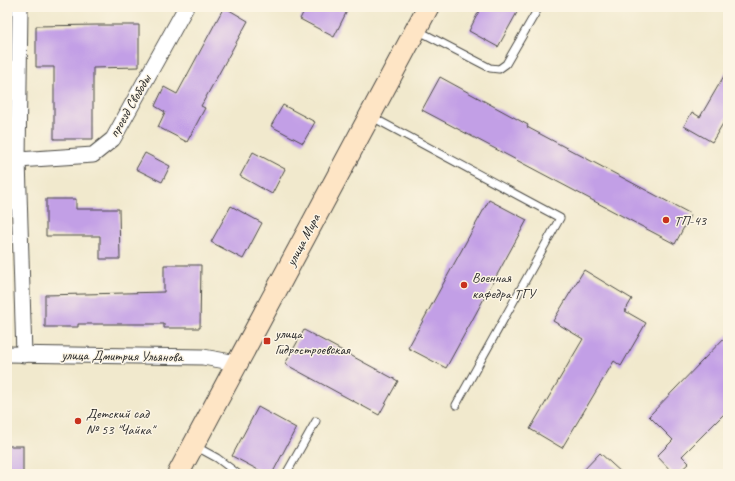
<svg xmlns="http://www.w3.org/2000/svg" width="735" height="481" viewBox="0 0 735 481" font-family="Caveat,sans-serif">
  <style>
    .building { fill: #c29fe6 }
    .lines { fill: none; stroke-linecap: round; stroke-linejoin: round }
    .service-casing { stroke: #494843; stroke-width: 9 }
    .minor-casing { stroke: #494843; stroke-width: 17 }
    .secondary-casing { stroke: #494843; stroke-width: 23 }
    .service { stroke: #fff; stroke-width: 7 }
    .minor { stroke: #fff; stroke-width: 15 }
    .secondary { stroke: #fee5c5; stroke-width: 21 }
    .poi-dot { fill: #c8321e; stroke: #fcf5e5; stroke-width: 1.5 }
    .labels { text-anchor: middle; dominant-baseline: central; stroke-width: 3; stroke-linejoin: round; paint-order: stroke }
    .street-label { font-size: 14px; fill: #2b2b2b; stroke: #fcf5e5 }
    .poi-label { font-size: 14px; fill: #2b2b2b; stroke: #fcf5e5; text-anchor: start }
  </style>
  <rect width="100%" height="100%" fill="#fcf5e5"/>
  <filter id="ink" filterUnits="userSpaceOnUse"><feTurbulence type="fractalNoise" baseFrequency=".025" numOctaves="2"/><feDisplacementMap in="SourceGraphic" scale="8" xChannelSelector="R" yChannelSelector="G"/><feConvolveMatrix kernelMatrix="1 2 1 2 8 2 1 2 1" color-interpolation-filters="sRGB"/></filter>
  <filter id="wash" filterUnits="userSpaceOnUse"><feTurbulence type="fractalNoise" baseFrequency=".012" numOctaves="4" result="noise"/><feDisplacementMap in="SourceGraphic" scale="16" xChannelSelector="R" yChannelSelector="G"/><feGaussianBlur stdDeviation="0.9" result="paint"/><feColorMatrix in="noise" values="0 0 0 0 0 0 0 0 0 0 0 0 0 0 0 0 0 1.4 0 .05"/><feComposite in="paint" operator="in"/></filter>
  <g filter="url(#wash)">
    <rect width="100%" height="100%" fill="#f1e9cd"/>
    <g id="blocks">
      <g class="building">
        <path d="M224 7 248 21 201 106 205 108 187 142 158 127 165 112 155 106 164 87 177 94Z"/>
        <path d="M306 7H349L334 37 300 19Z"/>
        <path d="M481 7H520L498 47 469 31Z"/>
        <path d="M97 25H139V67L93 68V139H54V67H36V26Z"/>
        <path d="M728 69V115L712 142 684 126 692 112 700 117Z"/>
        <path d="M440 77 528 125 527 127 691 214 675 244 422 110Z"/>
        <path d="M283 105 315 122 303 143 271 126Z"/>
        <path d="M253 152 285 169 272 194 240 176Z"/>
        <path d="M145 153 170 166 162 182 136 169Z"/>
        <path d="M46 199H76V209H119L120 259H100V236H46Z"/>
        <path d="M489 200 527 220 446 368 408 348Z"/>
        <path d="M231 206 262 223 243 259 211 242Z"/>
        <path d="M164 265H201L200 328H164V324H78V327H45V295L164 292Z"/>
        <path d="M584 270 632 299 625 311 646 323 621 366 614 361 562 448 530 429 583 339 553 321Z"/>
        <path d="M304 330 398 381 379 415 285 364Z"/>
        <path d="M728 334V410L682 456 689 463 677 474H674L657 456 673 440 649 416Z"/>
        <path d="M258 407 296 428 272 474H266L232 456Z"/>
        <rect x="7" y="446" width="16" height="28"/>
        <path d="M600 453 623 474H580Z"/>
      </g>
    </g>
  </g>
  <g filter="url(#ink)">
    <use href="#blocks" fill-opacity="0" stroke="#494843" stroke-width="1"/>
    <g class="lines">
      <defs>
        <g id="service">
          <path d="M417 30 490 68 499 69 506 64 539 7"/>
          <path d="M372 117 560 218 456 405"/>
          <path d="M195 446 217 458 238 474"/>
          <path d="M286 474 316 421"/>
        </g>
        <g id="minor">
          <path d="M20 7 18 160 24 355"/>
          <path d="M18 160 93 155 113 139 186 7"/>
          <path d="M7 354 203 357 237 363"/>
        </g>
        <path id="secondary" d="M178 474 428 7"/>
      </defs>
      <use href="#service" class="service-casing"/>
      <use href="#minor" class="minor-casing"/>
      <use href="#secondary" class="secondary-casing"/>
      <use href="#service" class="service"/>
      <use href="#minor" class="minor"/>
      <use href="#secondary" class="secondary"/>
    </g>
  </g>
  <g class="poi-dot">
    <circle cx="666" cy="220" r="4"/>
    <circle cx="464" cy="285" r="4"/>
    <rect x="263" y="337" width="8" height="8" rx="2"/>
    <circle cx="78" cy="421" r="4"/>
  </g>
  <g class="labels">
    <g class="street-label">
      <text transform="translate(130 106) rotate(-60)">проезд Свободы</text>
      <text transform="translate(303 240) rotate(-62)">улица Мира</text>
      <text transform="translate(122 356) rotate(1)">улица Дмитрия Ульянова</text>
    </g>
    <g class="poi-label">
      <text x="674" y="220">ТП-43</text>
      <text x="472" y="277">Военная<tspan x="472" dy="16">кафедра ТГУ</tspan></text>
      <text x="275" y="333">улица<tspan x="275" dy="16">Гидростроевская</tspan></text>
      <text x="86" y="413">Детский сад<tspan x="86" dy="16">№ 53 "Чайка"</tspan></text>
    </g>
  </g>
  <rect width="735" height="481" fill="none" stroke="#fcf5e5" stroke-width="24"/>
</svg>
